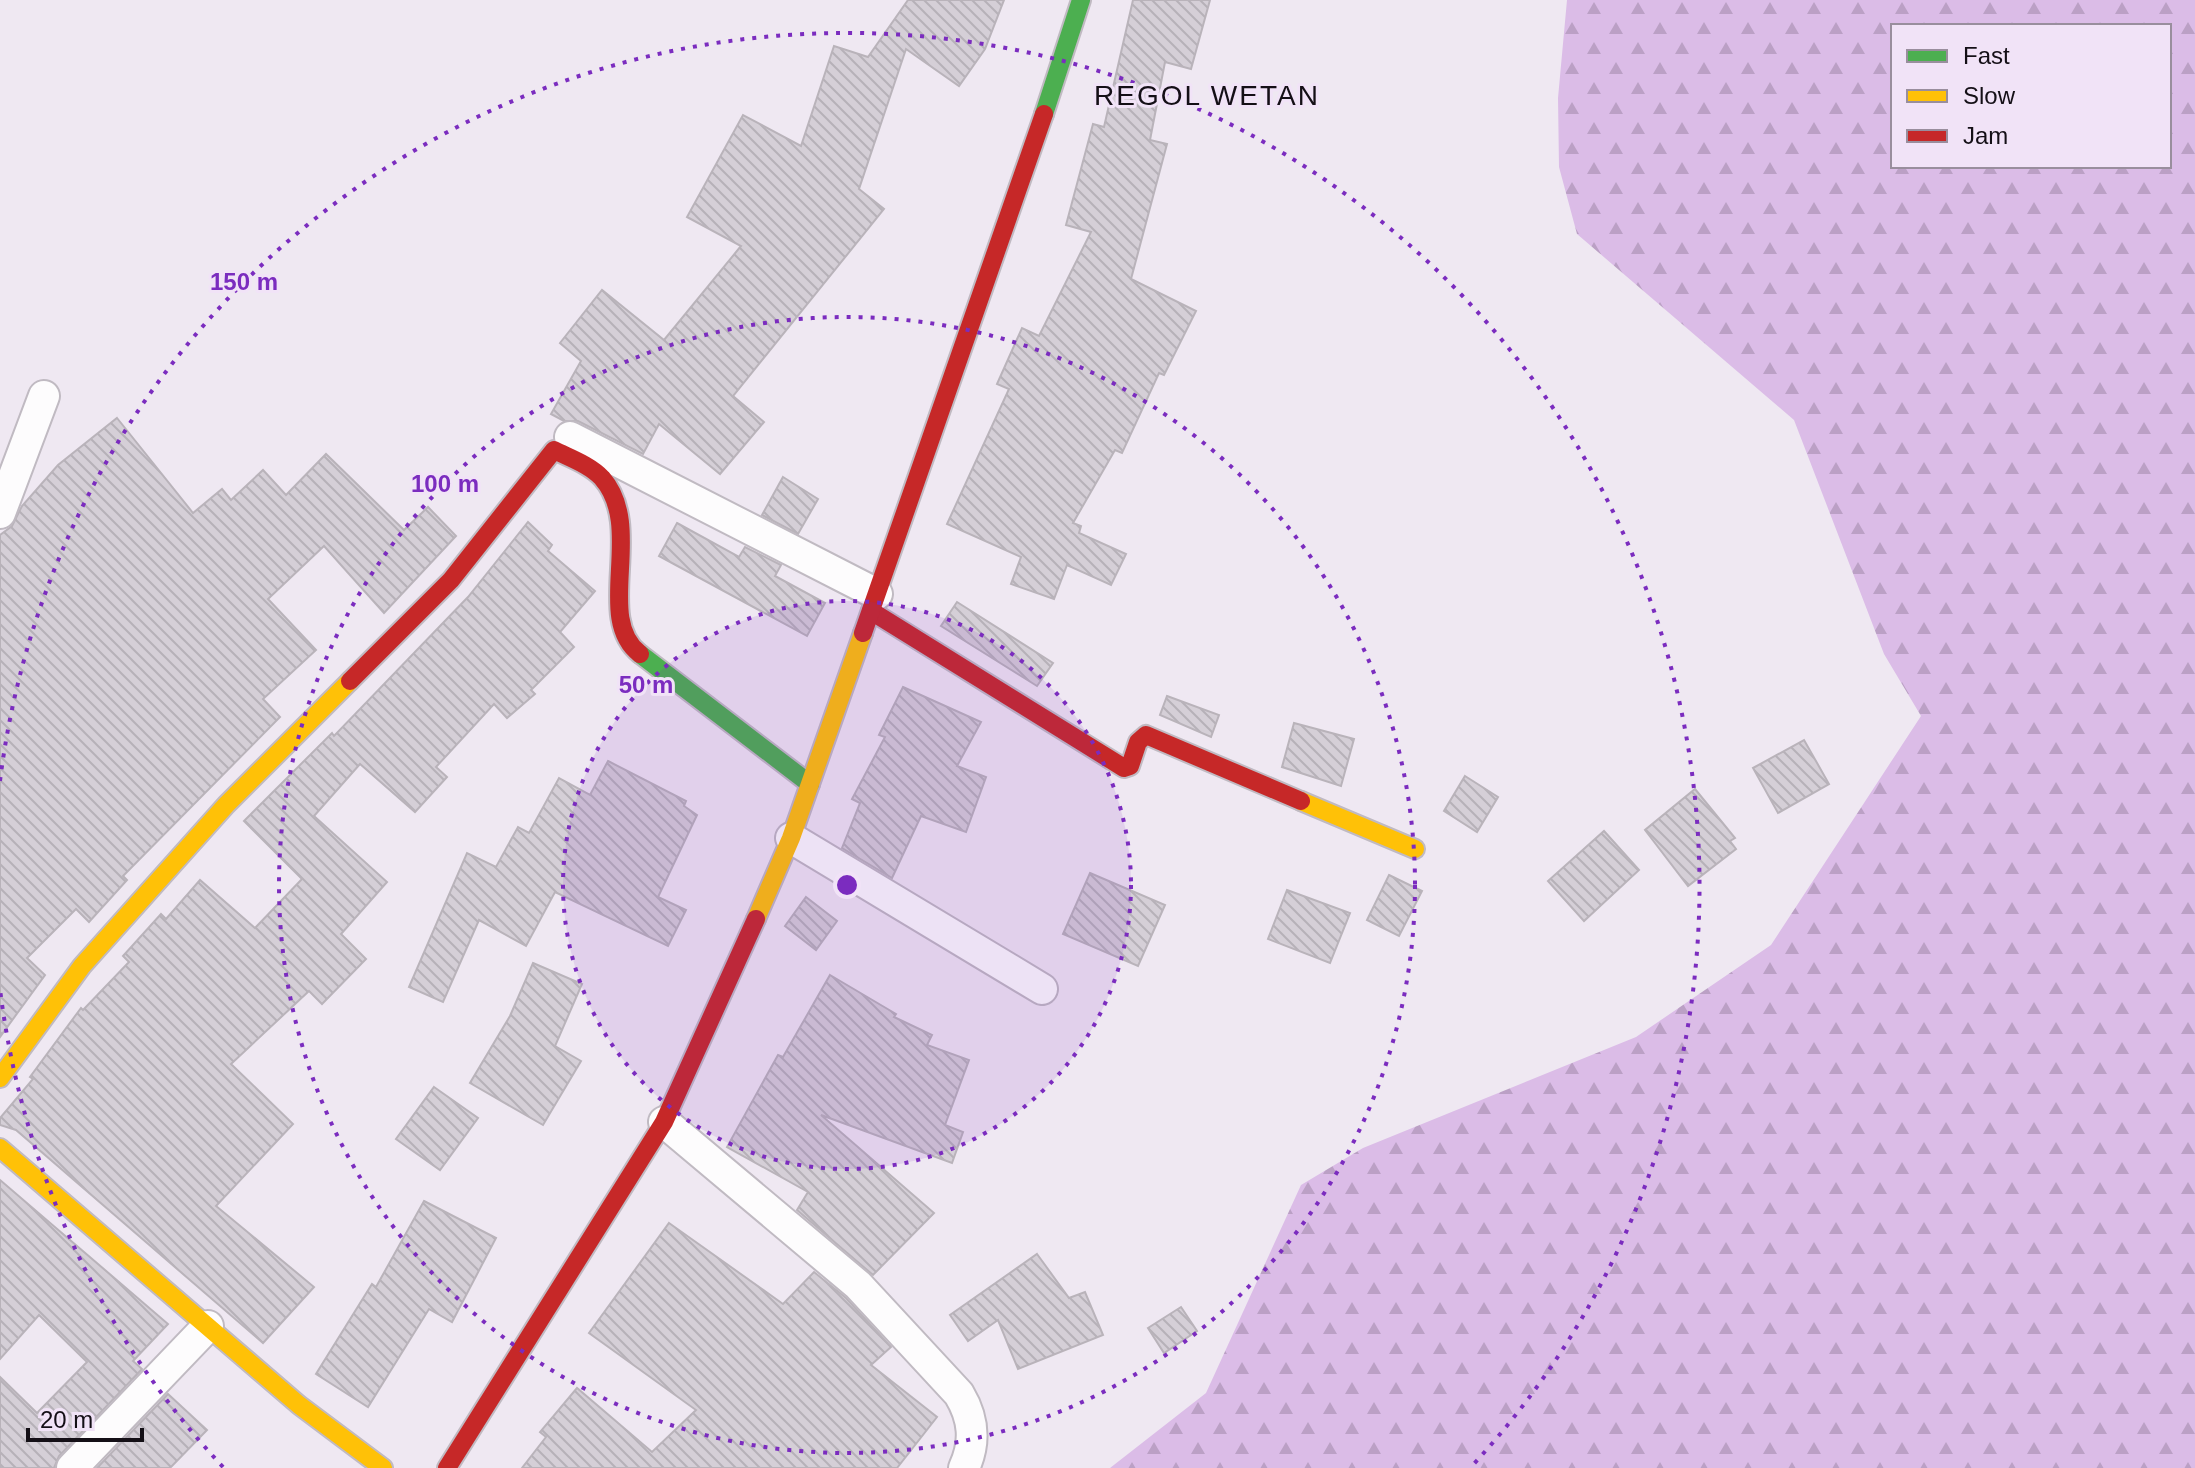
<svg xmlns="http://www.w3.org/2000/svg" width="2195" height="1468" viewBox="0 0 2195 1468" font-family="Helvetica,sans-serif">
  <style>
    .forest { fill: url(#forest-firs); fill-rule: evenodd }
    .building { fill: url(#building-back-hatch); stroke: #b9b3ba; stroke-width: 2 }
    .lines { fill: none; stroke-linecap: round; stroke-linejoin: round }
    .street-casing { stroke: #c0bac2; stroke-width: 34 }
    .fast-casing { stroke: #c0bac2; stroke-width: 22 }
    .slow-casing { stroke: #c0bac2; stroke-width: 22 }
    .jam-casing { stroke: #c0bac2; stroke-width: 22 }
    .street { stroke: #fdfcfd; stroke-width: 30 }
    .fast { stroke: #4caf50; stroke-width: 18 }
    .slow { stroke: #ffc107; stroke-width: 18 }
    .jam { stroke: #c62828; stroke-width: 18 }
    .ring { fill: none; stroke: #7b2cbf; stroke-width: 4; stroke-dasharray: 4 8 }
    .labels { text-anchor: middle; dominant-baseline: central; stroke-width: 6; stroke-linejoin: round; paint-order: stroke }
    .quarter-label { font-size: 28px; letter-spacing: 2px; fill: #140f16; stroke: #f1e3f7 }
    .centre { fill: #7b2cbf; stroke: #f1e3f7; stroke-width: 4 }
    .ring-label { font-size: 24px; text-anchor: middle; font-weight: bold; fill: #7b2cbf; stroke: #f1e3f7; stroke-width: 6; stroke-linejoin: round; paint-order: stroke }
  </style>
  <defs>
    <pattern id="forest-firs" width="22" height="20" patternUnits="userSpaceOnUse" patternTransform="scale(2)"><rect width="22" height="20" fill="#dbbce7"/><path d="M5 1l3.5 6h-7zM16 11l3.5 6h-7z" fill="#bba0c5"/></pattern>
    <pattern id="building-back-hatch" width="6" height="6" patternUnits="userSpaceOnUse" patternTransform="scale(2)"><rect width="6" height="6" fill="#d5cfd7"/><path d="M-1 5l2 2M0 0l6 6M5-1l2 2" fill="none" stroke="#b6b1b8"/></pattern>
  </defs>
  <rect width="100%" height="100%" fill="#efe8f2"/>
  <path class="forest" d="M1567 0H2195V1468H1110L1206 1393 1301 1185 1363 1148 1636 1037 1771 945 1921 716 1884 654 1794 420 1577 234 1559 167 1558 98ZM1893 26H2169V166H1893Z"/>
  <g class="building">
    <path d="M908 0H1004L985 49 959 86 906 49 859 189 884 209 733 396 764 422 720 474 659 424 643 454 578 421H564L551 414 581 361 560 343 602 290 664 340 741 246 687 217 743 115 801 146 834 46 868 57Z"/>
    <path d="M1133 0H1210L1191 69 1165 62 1150 140 1167 144 1131 279 1196 311 1164 375 1159 373 1122 453 1115 450 1073 523 1081 526 1079 533 1126 554 1111 585 1067 565 1054 599 1011 584 1021 557 947 524 1009 389 997 384 1022 328 1039 336 1091 232 1066 225 1093 124 1104 127Z"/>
    <path d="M117 418 193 513 222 489 231 500 263 470 286 495 326 454 404 530 428 507 456 536 384 613 324 546 268 599 316 650 263 699 280 717 123 876 127 880 89 922 76 909 27 958 45 975 0 1037V535L12 526 22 506 58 465Z"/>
    <path d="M783 477 818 499 798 534 762 515Z"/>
    <path d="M528 522 552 545 548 551 595 591 560 632 574 647 531 690 535 694 507 718 494 704 436 767 447 777 415 812 360 764 314 816 387 882 341 934 366 959 322 1004 309 991 231 1064 293 1124 216 1206 314 1287 263 1343 16 1130 0 1125V1118L33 1079 30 1077 81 1008 83 1010 129 962 123 956 161 914 166 919 200 880 255 928 302 879 244 821 332 733 334 736 468 597Z"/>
    <path d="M677 523 739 557 745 547 781 565 775 576 825 603 807 636 659 556Z"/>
    <path d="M957 602 1053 663 1037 686 941 626Z"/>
    <path d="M903 687 981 722 957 766 986 777 966 832 921 816 892 878 842 848 860 803 852 799 885 737 879 735Z"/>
    <path d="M1167 696 1219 715 1211 737 1160 715Z"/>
    <path d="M1294 723 1354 739 1341 786 1282 767Z"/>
    <path d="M1804 740 1829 784 1778 813 1753 768Z"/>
    <path d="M608 761 686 801 684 806 697 815 658 897 686 910 668 946 555 892 526 946 479 920 443 1002 409 987 467 853 496 867 518 827 529 833 559 778 590 795Z"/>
    <path d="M1465 776 1498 797 1477 832 1444 811Z"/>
    <path d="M1695 789 1735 838 1730 841 1736 849 1688 886 1645 830Z"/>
    <path d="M1604 831 1639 870 1584 921 1548 881Z"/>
    <path d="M1090 873 1165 905 1138 966 1063 934Z"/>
    <path d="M1389 875 1422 891 1399 936 1367 920Z"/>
    <path d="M1287 890 1350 913 1330 963 1268 939Z"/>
    <path d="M806 897 837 921 816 950 785 926Z"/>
    <path d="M533 963 582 984 555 1046 581 1061 543 1125 470 1083 510 1016Z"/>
    <path d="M830 975 896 1014 894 1017 932 1035 927 1045 969 1060 945 1125 963 1132 952 1163 821 1115 934 1213 873 1275 797 1210 808 1192 727 1147 778 1055 783 1057Z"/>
    <path d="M434 1087 478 1118 440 1170 396 1139Z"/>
    <path d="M0 1180 168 1324 133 1361 142 1369 59 1456 54 1468H0V1377L37 1413 87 1362 39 1315 0 1359Z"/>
    <path d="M424 1201 496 1238 452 1322 429 1309 368 1407 316 1374 372 1284 376 1287Z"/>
    <path d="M669 1223 783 1304 814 1272 846 1298 891 1347 871 1365 937 1417 897 1468H522L546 1437 540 1432 577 1388 652 1452 696 1410 589 1333Z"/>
    <path d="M1037 1254 1069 1298 1085 1292 1103 1335 1018 1369 998 1320 968 1341 950 1315Z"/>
    <path d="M1181 1307 1197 1331 1164 1353 1148 1328Z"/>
    <path d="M168 1394 207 1430 170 1468H97Z"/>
  </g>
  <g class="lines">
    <defs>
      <g id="street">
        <path d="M570 437 877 594"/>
        <path d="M0 513 44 396"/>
        <path d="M791 838 1042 989"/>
        <path d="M664 1122 858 1285 959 1394C974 1419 976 1442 964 1468"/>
        <path d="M72 1468 208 1326"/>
      </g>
      <g id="fast">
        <path d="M1044 114 1081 0"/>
        <path d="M640 654 810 784"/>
      </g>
      <g id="slow">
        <path d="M1301 801 1415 849"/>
        <path d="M756 919 791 838 863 633"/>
        <path d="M0 1078 82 966 226 805 350 681"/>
        <path d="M0 1148 299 1405 383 1468"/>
      </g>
      <g id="jam">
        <path d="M871 611 1124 768 1130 766 1138 742 1146 735 1301 801"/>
        <path d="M863 633 1044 114"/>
        <path d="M350 681 451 580 554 450C570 458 590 465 602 478 646 528 593 618 640 654"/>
        <path d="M447 1468 664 1122 756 919"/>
      </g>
    </defs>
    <use href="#street" class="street-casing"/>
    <use href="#fast" class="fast-casing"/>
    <use href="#slow" class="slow-casing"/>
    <use href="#jam" class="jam-casing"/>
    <use href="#street" class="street"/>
    <use href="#fast" class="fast"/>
    <use href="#slow" class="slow"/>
    <use href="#jam" class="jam"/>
  </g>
  <circle cx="847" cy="885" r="284" fill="#7b2cbf" fill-opacity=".12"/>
  <g class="ring">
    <circle cx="847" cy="885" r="284"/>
    <circle cx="847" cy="885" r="568"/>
    <path d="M223 1467A853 853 0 0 1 0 989M0 781A853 853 0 1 1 1471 1467"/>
  </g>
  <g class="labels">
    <g class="quarter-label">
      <text x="1207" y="95">REGOL WETAN</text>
    </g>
  </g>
  <circle cx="847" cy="885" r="12" class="centre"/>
  <g class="ring-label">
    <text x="244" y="290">150 m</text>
    <text x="445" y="492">100 m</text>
    <text x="646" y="693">50 m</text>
  </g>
  <rect x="1891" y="24" width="280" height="144" fill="#f1e3f7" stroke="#998e9d" stroke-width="2"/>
  <rect x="1907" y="50" width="40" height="12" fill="#4caf50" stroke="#998e9d" stroke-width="2"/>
  <text x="1963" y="64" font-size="24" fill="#140f16">Fast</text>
  <rect x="1907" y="90" width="40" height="12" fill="#ffc107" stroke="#998e9d" stroke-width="2"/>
  <text x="1963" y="104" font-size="24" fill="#140f16">Slow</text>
  <rect x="1907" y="130" width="40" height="12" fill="#c62828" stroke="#998e9d" stroke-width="2"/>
  <text x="1963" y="144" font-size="24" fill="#140f16">Jam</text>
  <path d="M28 1428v12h114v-12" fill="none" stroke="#140f16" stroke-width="4"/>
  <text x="40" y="1428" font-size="24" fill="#140f16" stroke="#f1e3f7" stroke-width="6" paint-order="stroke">20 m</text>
</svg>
